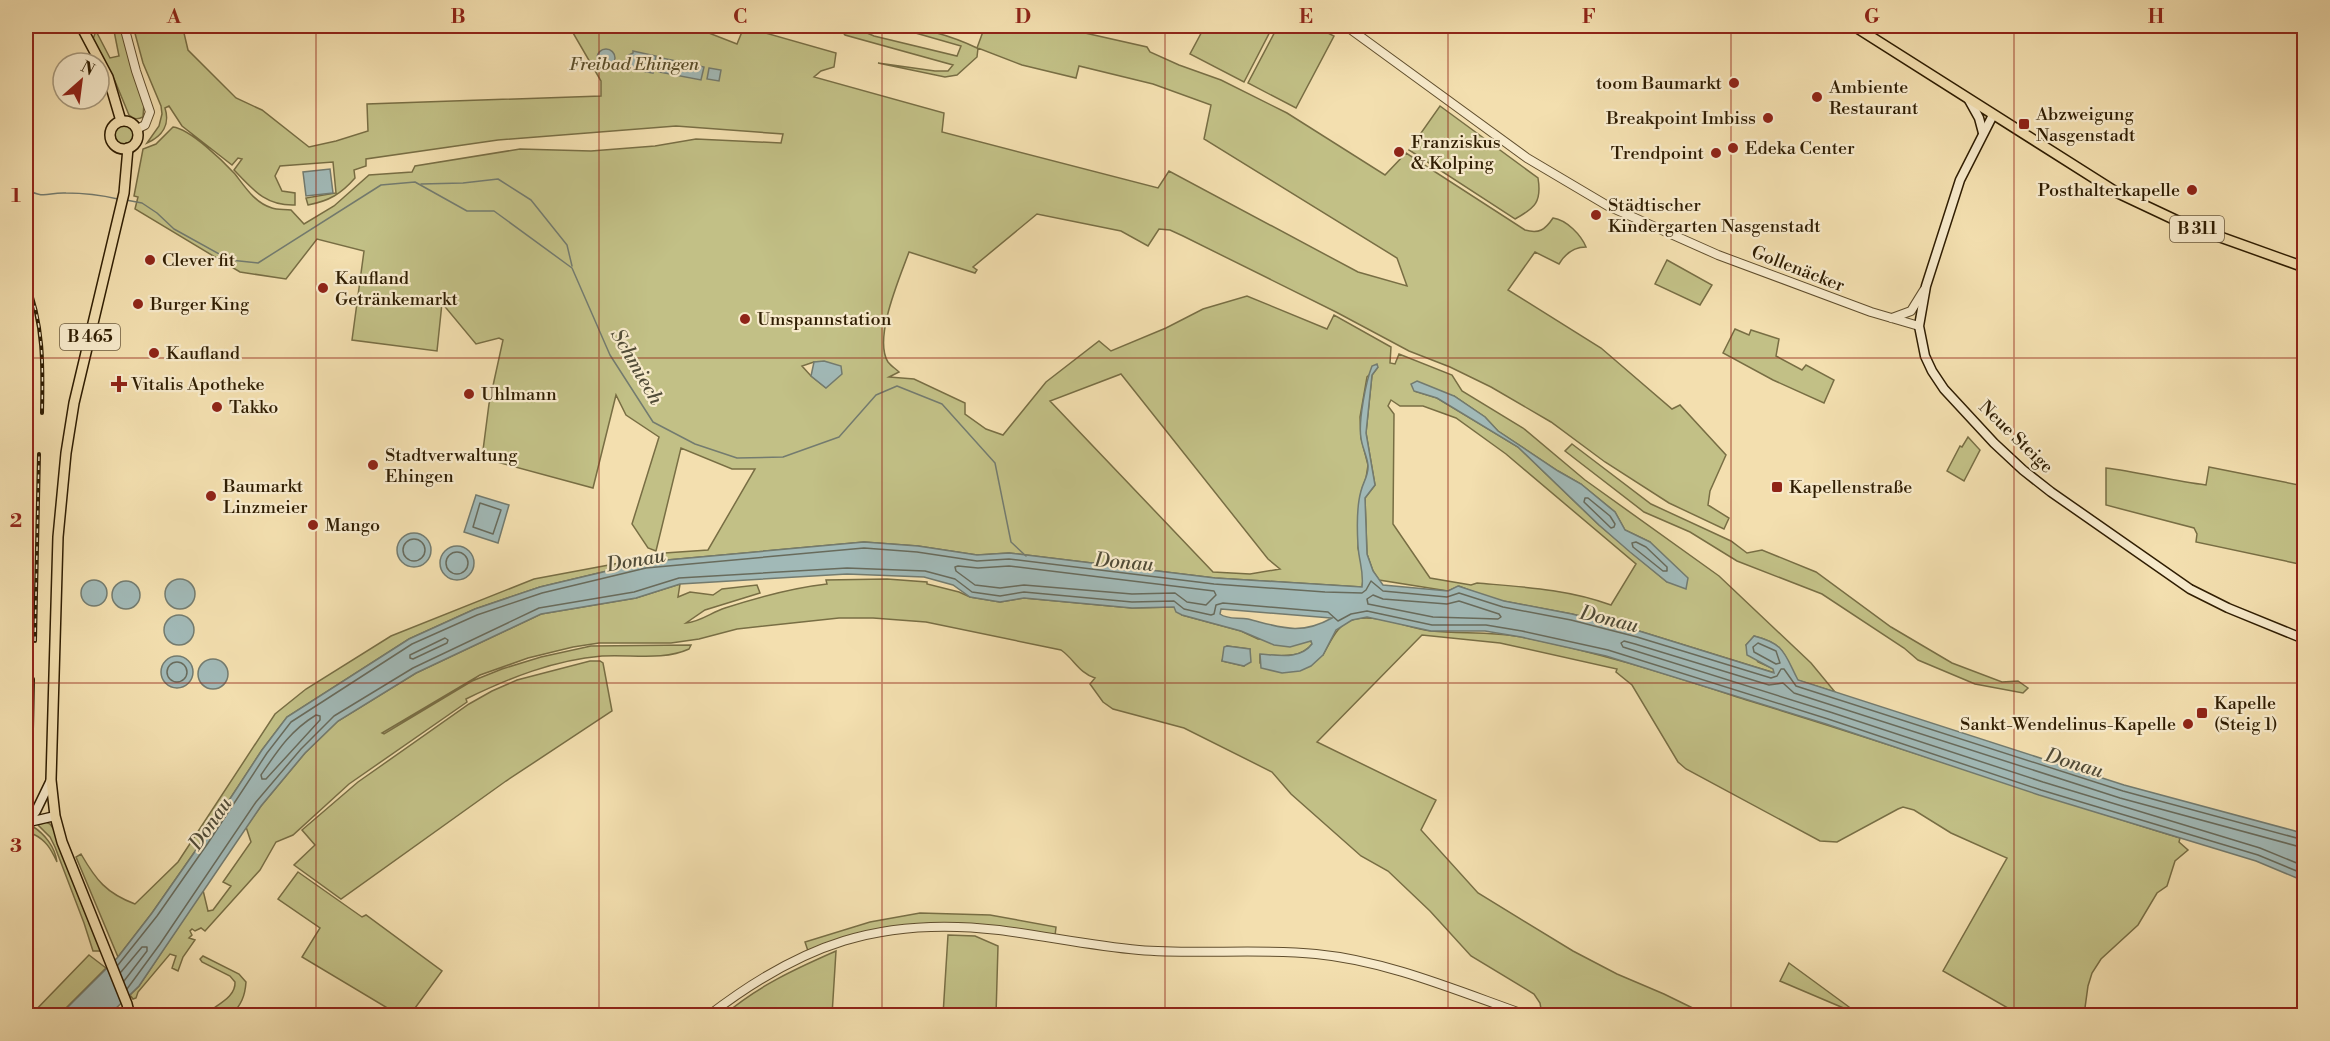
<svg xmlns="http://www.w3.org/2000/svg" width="2330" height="1041" viewBox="0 0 2330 1041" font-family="'Libre Bodoni',serif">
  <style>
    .green { fill: #c2c086; stroke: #786e44; stroke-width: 1.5; fill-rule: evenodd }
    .water { fill: #a1b9b7; stroke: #737b6f; stroke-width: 1.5; fill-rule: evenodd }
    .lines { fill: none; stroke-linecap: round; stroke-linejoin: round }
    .shore { stroke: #686b5c; stroke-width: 1.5 }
    .stream { stroke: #737b6f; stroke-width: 1.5 }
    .tertiary-casing { stroke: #604e2d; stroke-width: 10 }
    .secondary-casing { stroke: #2f1d02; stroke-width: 11 }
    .primary-casing { stroke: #2f1d02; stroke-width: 12 }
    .tertiary { stroke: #f7eacb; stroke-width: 8 }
    .secondary { stroke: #f7eacb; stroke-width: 8 }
    .primary { stroke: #f3dfaf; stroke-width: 9 }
    .rail-casing { stroke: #2f1d02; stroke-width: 4 }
    .rail { stroke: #f7eacb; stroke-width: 1.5; stroke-dasharray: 4.5; stroke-linecap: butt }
    .grid { fill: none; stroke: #8f2418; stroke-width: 1.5; stroke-opacity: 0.55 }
    .poi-dot { fill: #8f2418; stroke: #f7eacb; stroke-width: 2 }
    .labels { text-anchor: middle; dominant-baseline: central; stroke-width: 4.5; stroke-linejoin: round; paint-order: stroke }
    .shield { fill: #f7eacb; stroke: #6b5a3e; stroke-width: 1.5 }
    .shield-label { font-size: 16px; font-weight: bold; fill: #2f1d02 }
    .park-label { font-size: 18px; font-style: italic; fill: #5b4e2a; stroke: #f7eacb }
    .poi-label { font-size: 18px; fill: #2f1d02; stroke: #f7eacb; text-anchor: start }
    .street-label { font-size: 18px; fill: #2f1d02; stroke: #f7eacb }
    .water-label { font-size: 20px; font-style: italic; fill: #514c38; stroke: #f7eacb }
    .neatline { fill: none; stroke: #8f2418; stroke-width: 2 }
    .grid-label { font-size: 20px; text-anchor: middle; font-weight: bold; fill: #8f2418 }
  </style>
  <rect width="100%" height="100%" fill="#f3dfaf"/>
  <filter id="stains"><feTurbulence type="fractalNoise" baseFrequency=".00333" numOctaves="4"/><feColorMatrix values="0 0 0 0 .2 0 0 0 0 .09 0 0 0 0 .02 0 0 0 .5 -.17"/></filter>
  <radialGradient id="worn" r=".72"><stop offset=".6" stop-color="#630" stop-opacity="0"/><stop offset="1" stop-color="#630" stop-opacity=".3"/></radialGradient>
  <g class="green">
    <path d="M113 26H121L144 103 143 117C137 120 134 119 129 115L115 81 93 39 96 31 110 58 119 56Z"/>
    <path d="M133 26H179L184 33 188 50 236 98 262 110 309 147 336 141 368 131 367 104 601 96V81L569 26H691L737 44 744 27 836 53 834 67 821 71 814 77 944 113 942 132 1158 188 1169 171 1358 272 1407 286 1397 258 1204 139 1211 105 1153 84 1079 66 1076 78 1022 65 978 48 977 57 957 75 945 77 878 63 935 71H948L953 65 845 35 842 31V26H851L874 36 957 56 961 46 891 26C919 26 952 36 977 48L985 26H1054L1147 47 1150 52 1179 65 1221 80 1287 113 1385 175 1406 153 1525 230C1539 234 1545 230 1553 218 1567 220 1581 235 1586 247 1573 247 1565 254 1559 264L1535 252 1508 290 1601 348 1672 409 1680 405 1726 455 1710 491 1708 505 1729 518 1724 529 1669 503 1605 462 1551 422 1491 387 1450 367 1409 351 1336 312 1183 236 1170 230 1159 229 1148 246 1121 231 1037 214 973 267 977 270 975 273 909 252C900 277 873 338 888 362 891 366 896 369 899 372L889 377 914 379 965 403V414L986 429 1003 435 1046 382 1099 341 1111 351 1166 328 1203 309 1247 296 1327 329 1334 315 1391 347 1390 363 1395 364 1399 354 1452 375 1462 391 1523 428 1585 480 1719 576 1811 663 1835 692 1797 680C1784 654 1785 644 1754 636L1746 645 1758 662 1774 669 1775 673 1639 631 1572 614 1492 599 1459 586 1448 591 1379 580 1373 571 1367 554 1365 498 1375 485 1366 433 1372 375 1378 367 1367 377 1360 417 1361 438 1368 465 1366 478 1361 492 1358 548 1364 573 1362 587 1215 578 1009 553 977 555 918 546 864 542 645 562 540 587 475 609 409 639 287 717 262 750 203 840 152 913 118 957 76 857 81 854C96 880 106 893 135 904L178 862 275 714 306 689 391 636 534 579 641 559 650 554 708 550 755 469H732L681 448 656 551 648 548 632 524 659 437 626 415 616 395 593 488 482 458 489 404 503 340 499 338 476 344 442 303 437 351 352 340 364 251 317 239 286 279 240 272 135 209 138 197 134 196 143 149 156 144 173 127C190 129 223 161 235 174 245 187 255 203 272 208 277 210 285 209 291 210L304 224 334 206 369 175 412 172 415 166 520 149 591 151 655 146 696 139 781 143 783 134 676 126 498 140 366 159V166L354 170 355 178C341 194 329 201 308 205L306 198 336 193 333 162 280 166 275 176 282 191 295 193V205C266 206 253 190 234 170L242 159 238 158 232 165 182 126 169 106 165 108C170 124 163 136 147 143L159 126 162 114 161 106 143 63ZM814 362 826 388 811 376 802 366ZM1121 374 1268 559 1280 569 1250 574 1213 572 1050 401ZM1414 391 1454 396 1485 417 1498 431 1558 471 1581 484 1615 512 1625 530 1650 542 1667 582 1599 525 1518 447 1437 398ZM1391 400 1400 406H1423L1456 418 1506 454 1636 564 1611 605C1568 589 1523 587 1477 583L1471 585 1430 578 1393 524 1394 414 1388 406Z"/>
    <path d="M426 26H490L488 32Z"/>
    <path d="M1205 26H1273L1244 82 1190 54Z"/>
    <path d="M1278 26H1314L1334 36 1296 108 1248 83Z"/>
    <path d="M1440 106 1538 178C1542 202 1535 208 1515 219L1409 150Z"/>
    <circle cx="124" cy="135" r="11"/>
    <path d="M1667 260 1712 285 1700 305 1655 284Z"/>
    <path d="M1735 329 1749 335 1751 330 1779 339 1776 356 1802 370 1806 365 1834 380 1824 403 1773 380 1723 353Z"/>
    <path d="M1968 437 1980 450 1964 481 1947 471 1960 446 1962 447Z"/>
    <path d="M1572 444 1651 504 1731 541 1747 553 1762 550 1816 572 1891 627 1952 663 2002 682 2018 681 2028 688 2023 693 1975 684 1918 660 1904 648 1822 594 1737 561 1690 532 1644 512 1565 451Z"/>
    <path d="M2209 467 2304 486V565L2196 542 2197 534 2194 528 2106 505V468C2139 472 2172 481 2206 485Z"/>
    <path d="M887 579 927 582V584L959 592 970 597 1000 602 1024 598 1132 608 1174 607 1182 615 1241 631 1258 639 1311 641 1312 644C1300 660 1278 655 1260 655V663L1323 655C1332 639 1337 624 1355 619 1380 614 1407 628 1431 631 1462 634 1490 631 1522 637 1600 652 1675 677 1750 701 1894 745 2036 794 2180 838L2179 842 2188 850 2175 861 2167 886 2157 893 2138 925 2101 959 2092 973 2088 986 2084 1015H2020L1943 971 2007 858 1951 833 1914 810 1903 807 1898 809 1837 842 1820 841 1686 769 1678 762 1632 685 1616 672 1617 669 1500 643 1422 635 1317 742 1436 800 1421 830 1478 893 1573 951 1617 974 1664 994 1707 1015H1542L1540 1003 1534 994 1471 956 1430 911 1388 871 1361 856 1291 794 1272 772 1184 728 1113 709 1103 702 1090 684 1095 678C1079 673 1074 659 1061 650L926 622 873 618H839L737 629 699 639 671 643H599L573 647 528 658 480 675 382 733 384 734 472 681 502 669 541 657 591 646 691 645 689 649C663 661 630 654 602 656 554 660 509 678 466 699L467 702 349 784 293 835 276 842 260 870 205 931 201 928 195 931 192 929 190 931 192 935 189 938 195 940 183 957 178 971 172 968 176 956 170 954 138 992 136 998 133 999 130 995 139 986 203 890 208 911 213 910 231 886 223 882 251 842 246 827 261 806 305 753 338 721 416 673 541 614 636 598 680 584 678 597 690 592 713 595 722 589 757 585 760 593 705 610 686 623C700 622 712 612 725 608 759 597 791 588 827 584L826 580ZM1227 646 1250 649 1244 666 1222 661Z"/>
    <path d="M590 661H600L603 663 612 711 506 781 341 899 294 865 315 845 302 830 358 782 469 704 492 691 517 680Z"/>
    <path d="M46 822 50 824 55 831 101 951H93L84 923 55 847 50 837 38 825Z"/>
    <path d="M32 826C45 834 55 847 57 862 51 849 46 840 33 834L26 838V830Z"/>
    <path d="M298 872 362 917 366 915 442 971 410 1015H399L302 957 320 928 278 899Z"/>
    <path d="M920 913 990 915 1056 927 1055 936C1021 932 987 924 953 923 903 922 854 931 808 951L805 942 870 922Z"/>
    <path d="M948 935 975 936 998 946 996 1015H943Z"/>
    <path d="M836 951 832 1015H724C758 986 795 969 836 951Z"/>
    <path d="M89 955 106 968 66 1008 56 1015 30 1016Z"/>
    <path d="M203 956 239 974 246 982C245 997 241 1004 232 1015H205C215 1005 236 998 235 982L230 976 202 962 200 959Z"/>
    <path d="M1789 963 1860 1015 1780 981Z"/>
  </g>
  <g class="water">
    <circle cx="606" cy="58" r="9"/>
    <path d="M633 51 656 56 653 73 626 68 627 56 633 53Z"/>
    <path d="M662 58 704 67 701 80 659 72Z"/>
    <path d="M709 68 721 70 719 81 707 79Z"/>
    <path d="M330 169 333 193 306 196 303 172Z"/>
    <path d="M824 361 841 366 842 374 826 388 811 376 814 362Z"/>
    <path d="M1377 364 1378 367 1372 375 1366 433 1375 485 1365 498 1367 554 1373 571 1383 585 1448 591 1458 586 1504 601 1572 614 1639 631 1774 673 1773 669 1747 655 1746 645 1754 636C1785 644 1784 653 1798 680L2124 785 2295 831 2304 835V881L2256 861 2039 795 1826 724 1606 656 1521 637 1485 631H1431L1367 617 1352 620 1336 630 1323 655 1311 666 1300 671 1282 673 1261 668 1260 654C1278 655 1300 660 1312 644L1311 641 1290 647 1274 645 1241 631 1182 615 1176 612 1174 607 1132 608 1024 598 1000 602 970 597 953 585 924 577 847 574 680 584 636 598 541 614 416 673 338 721 305 753 261 806 139 986 109 1015 56 1016 67 1008 118 957 152 913 203 840 262 750 287 717 409 639 475 609 540 587 645 562 864 542 918 546 977 555 1009 553 1215 578 1362 587C1364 571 1359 562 1358 546 1357 529 1356 508 1361 491 1363 482 1369 475 1368 465 1367 456 1362 447 1361 438 1358 422 1366 381 1372 366ZM1221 609 1331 618H1332C1300 636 1280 627 1248 619 1238 617 1228 620 1220 614Z"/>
    <path d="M1417 381 1454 396 1485 417 1498 431 1558 471 1581 484 1615 512 1625 530 1650 542 1688 578 1686 589 1667 582 1630 552 1599 525 1518 447 1437 398 1414 391 1411 384Z"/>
    <path d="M476 495 509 505 498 543 464 532Z"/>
    <circle cx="414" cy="550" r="17"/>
    <circle cx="457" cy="563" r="17"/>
    <circle cx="180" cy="594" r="15"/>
    <circle cx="94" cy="593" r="13"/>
    <circle cx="126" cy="595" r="14"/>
    <circle cx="179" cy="630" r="15"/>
    <path d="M1227 646 1250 649 1251 662 1244 666 1222 661 1224 647Z"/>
    <circle cx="177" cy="672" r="16"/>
    <circle cx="213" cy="674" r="15"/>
  </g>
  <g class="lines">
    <g class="shore">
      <path d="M1585 498H1588L1610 516 1615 524 1614 527 1611 528 1584 502Z"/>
      <path d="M480 503 501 510 493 534 473 527Z"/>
      <circle cx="414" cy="550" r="11"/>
      <path d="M1636 542 1646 547 1667 567V571H1663L1633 547 1632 543Z"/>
      <circle cx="457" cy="563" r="11"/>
      <path d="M958 566 978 568 1009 566 1214 591 1216 595 1206 605 1187 602 1175 593 1132 594 1024 585 1000 588 975 585 956 571 955 567Z"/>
      <path d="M1373 595 1383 599 1447 604 1459 601 1499 614 1501 617 1498 619 1433 617 1368 604 1367 599Z"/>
      <path d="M445 638 448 640 447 643 413 659 410 658V655Z"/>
      <path d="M1758 643 1776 651 1780 663 1776 664 1754 652 1753 647Z"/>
      <circle cx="177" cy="672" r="10"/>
      <path d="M316 715 320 716V720L266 779H262L261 775C278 750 290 731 316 715Z"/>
      <path d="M2304 848 2120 798 1794 693 1783 683 1769 685 1635 644 1624 641 1621 643 1623 647 1830 712 2043 782 2260 848 2304 866"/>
      <path d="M118 965 157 916 208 843 267 753 291 722 412 644 477 615 542 593 646 568 864 548 917 552 977 561 1009 559 1214 584 1325 592 1362 593 1366 590 1371 581 1383 591 1447 597 1459 593 1503 607 1571 620 1637 637 1771 678 1777 676 1781 669H1784L1796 686 2123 791 2304 840"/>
      <path d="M121 972 142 947H147V951L124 981"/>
      <path d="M127 989 160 944 256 802 301 749 334 716 413 668 539 608 634 592 679 578 847 568 925 571 955 579 972 592 1000 596 1024 592 1132 602 1174 601 1184 609 1211 615 1214 614 1216 605 1223 603 1328 612 1338 621 1351 614 1367 611 1432 625H1486L1522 631 1608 650 1828 719 2041 790 2258 855 2304 874"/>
    </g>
    <g class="stream">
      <path d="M421 184 463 183 498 179 531 200 567 245 572 266"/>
      <path d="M26 189C46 200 47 192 66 193 84 193 101 195 118 199"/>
      <path d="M126 200 142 203 157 213 174 229 230 260 258 263 381 185 415 182 467 211H494L572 268 610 355 653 422 695 444 737 458 783 457 839 437 876 395 897 386 942 404 995 463 1011 542 1026 556"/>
    </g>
    <defs>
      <g id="tertiary">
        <path d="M124 26 136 71 150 112 145 125 137 129"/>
        <path d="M1346 26 1527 158 1608 206 1718 255 1871 312 1919 326"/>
        <path d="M1892 318 1911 311 1924 290"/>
        <path d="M708 1016C801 944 881 916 999 930 1046 936 1092 946 1139 950 1198 955 1257 948 1316 954 1389 961 1460 992 1529 1016"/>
      </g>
      <g id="secondary">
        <path d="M1969 100 1979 118 1983 133"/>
        <path d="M1993 115 1960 180 1926 286 1919 326 1925 356 1932 371 1944 389 1994 443 2023 470 2051 492 2190 589 2228 608 2304 639"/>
        <path d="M29 822 55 816"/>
        <path d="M26 824 36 811 51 780"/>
      </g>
      <g id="primary">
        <path d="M81 26 108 77 121 121"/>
        <path d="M1854 26 2116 192 2184 224 2304 267"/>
        <circle cx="124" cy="135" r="14"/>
        <path d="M128 148 124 193 74 403 66 453 58 537 51 780 55 816 62 842 127 1004 130 1016"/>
      </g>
    </defs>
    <use href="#tertiary" class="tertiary-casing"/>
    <use href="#secondary" class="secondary-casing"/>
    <use href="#primary" class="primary-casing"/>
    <use href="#tertiary" class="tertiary"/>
    <use href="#secondary" class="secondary"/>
    <use href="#primary" class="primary"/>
    <defs>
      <g id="rail">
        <path d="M26 256 32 287"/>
        <path d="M26 280C44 324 43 366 42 413"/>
        <path d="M35 641 39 454"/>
        <path d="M32 729 33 679"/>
        <path d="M31 764V762"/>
      </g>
    </defs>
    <use href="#rail" class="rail-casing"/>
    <use href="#rail" class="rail"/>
  </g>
  <path class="grid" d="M316 26V1016M599 26V1016M882 26V1016M1165 26V1016M1448 26V1016M1731 26V1016M2014 26V1016M26 358H2304M26 683H2304"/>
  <g class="poi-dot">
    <circle cx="1734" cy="83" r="6"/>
    <circle cx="1817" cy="97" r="6"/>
    <circle cx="1768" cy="118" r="6"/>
    <rect x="2018" y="118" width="12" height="12" rx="3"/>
    <circle cx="1733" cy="148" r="6"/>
    <circle cx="1399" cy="152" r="6"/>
    <circle cx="1716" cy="153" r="6"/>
    <circle cx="2192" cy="190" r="6"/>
    <circle cx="1596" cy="215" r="6"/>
    <circle cx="150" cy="260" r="6"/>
    <circle cx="323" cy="288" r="6"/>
    <circle cx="138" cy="304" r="6"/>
    <circle cx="745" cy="319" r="6"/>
    <circle cx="154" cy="353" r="6"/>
    <path d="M116 375h6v6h6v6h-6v6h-6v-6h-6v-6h6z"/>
    <circle cx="469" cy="394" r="6"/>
    <circle cx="217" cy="407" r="6"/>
    <circle cx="373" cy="465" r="6"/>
    <rect x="1771" y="481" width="12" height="12" rx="3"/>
    <circle cx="211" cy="496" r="6"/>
    <circle cx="313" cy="525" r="6"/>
    <rect x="2196" y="707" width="12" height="12" rx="3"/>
    <circle cx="2188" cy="724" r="6"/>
  </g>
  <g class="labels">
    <g class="shield">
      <rect x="2170" y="216" width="54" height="26" rx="4.5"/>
      <rect x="60" y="324" width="60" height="26" rx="4.5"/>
    </g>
    <g class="shield-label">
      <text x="2197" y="229">B 311</text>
      <text x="90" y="337">B 465</text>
    </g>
    <g class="park-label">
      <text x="634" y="64">Freibad Ehingen</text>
    </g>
    <g class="poi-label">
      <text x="1722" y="83" text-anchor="end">toom Baumarkt</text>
      <text x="1829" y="87">Ambiente<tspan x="1829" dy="21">Restaurant</tspan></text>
      <text x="2036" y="114">Abzweigung<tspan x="2036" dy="21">Nasgenstadt</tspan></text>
      <text x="1756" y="118" text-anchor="end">Breakpoint Imbiss</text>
      <text x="1411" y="142">Franziskus<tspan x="1411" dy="21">&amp; Kolping</tspan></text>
      <text x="1745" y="148">Edeka Center</text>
      <text x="1704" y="153" text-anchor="end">Trendpoint</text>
      <text x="2180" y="190" text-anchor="end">Posthalterkapelle</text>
      <text x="1608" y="205">Städtischer<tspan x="1608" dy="21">Kindergarten Nasgenstadt</tspan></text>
      <text x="162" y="260">Clever fit</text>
      <text x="335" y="278">Kaufland<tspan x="335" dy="21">Getränkemarkt</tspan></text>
      <text x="150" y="304">Burger King</text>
      <text x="757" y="319">Umspannstation</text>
      <text x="166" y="353">Kaufland</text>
      <text x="131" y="384">Vitalis Apotheke</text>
      <text x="481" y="394">Uhlmann</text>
      <text x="229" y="407">Takko</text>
      <text x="385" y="455">Stadtverwaltung<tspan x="385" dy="21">Ehingen</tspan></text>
      <text x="223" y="486">Baumarkt<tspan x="223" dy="21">Linzmeier</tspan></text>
      <text x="1789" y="487">Kapellenstraße</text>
      <text x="325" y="525">Mango</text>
      <text x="2214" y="703">Kapelle<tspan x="2214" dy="21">(Steig 1)</tspan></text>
      <text x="2176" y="724" text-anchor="end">Sankt-Wendelinus-Kapelle</text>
    </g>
    <g class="street-label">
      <text transform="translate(1798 269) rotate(21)">Gollenäcker</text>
      <text transform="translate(2016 437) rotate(44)">Neue Steige</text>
    </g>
    <g class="water-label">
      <text transform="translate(636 367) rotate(60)">Schmiech</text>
      <text transform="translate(636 561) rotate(-10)">Donau</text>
      <text transform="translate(1124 563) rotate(5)">Donau</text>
      <text transform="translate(1609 620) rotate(14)">Donau</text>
      <text transform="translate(2074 764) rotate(17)">Donau</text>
      <text transform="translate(211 824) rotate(-55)">Donau</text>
    </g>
  </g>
  <rect width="2330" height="1041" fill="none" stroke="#f3dfaf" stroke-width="66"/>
  <g transform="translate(81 81) rotate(28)"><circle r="28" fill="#f7eacb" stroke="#a7987b" stroke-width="1.5"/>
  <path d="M0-4.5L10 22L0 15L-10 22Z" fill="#8f2418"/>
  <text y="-9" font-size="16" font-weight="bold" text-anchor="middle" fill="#2f1d02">N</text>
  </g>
  <rect x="33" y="33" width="2264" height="975" class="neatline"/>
  <g class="grid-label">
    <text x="174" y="23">A</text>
    <text x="458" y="23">B</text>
    <text x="740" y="23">C</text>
    <text x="1023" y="23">D</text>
    <text x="1306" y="23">E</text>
    <text x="1589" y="23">F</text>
    <text x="1872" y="23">G</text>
    <text x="2156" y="23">H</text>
    <text x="16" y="202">1</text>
    <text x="16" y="527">2</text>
    <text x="16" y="852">3</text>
  </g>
  <rect width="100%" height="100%" filter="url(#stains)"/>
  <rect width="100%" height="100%" fill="url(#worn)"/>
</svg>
